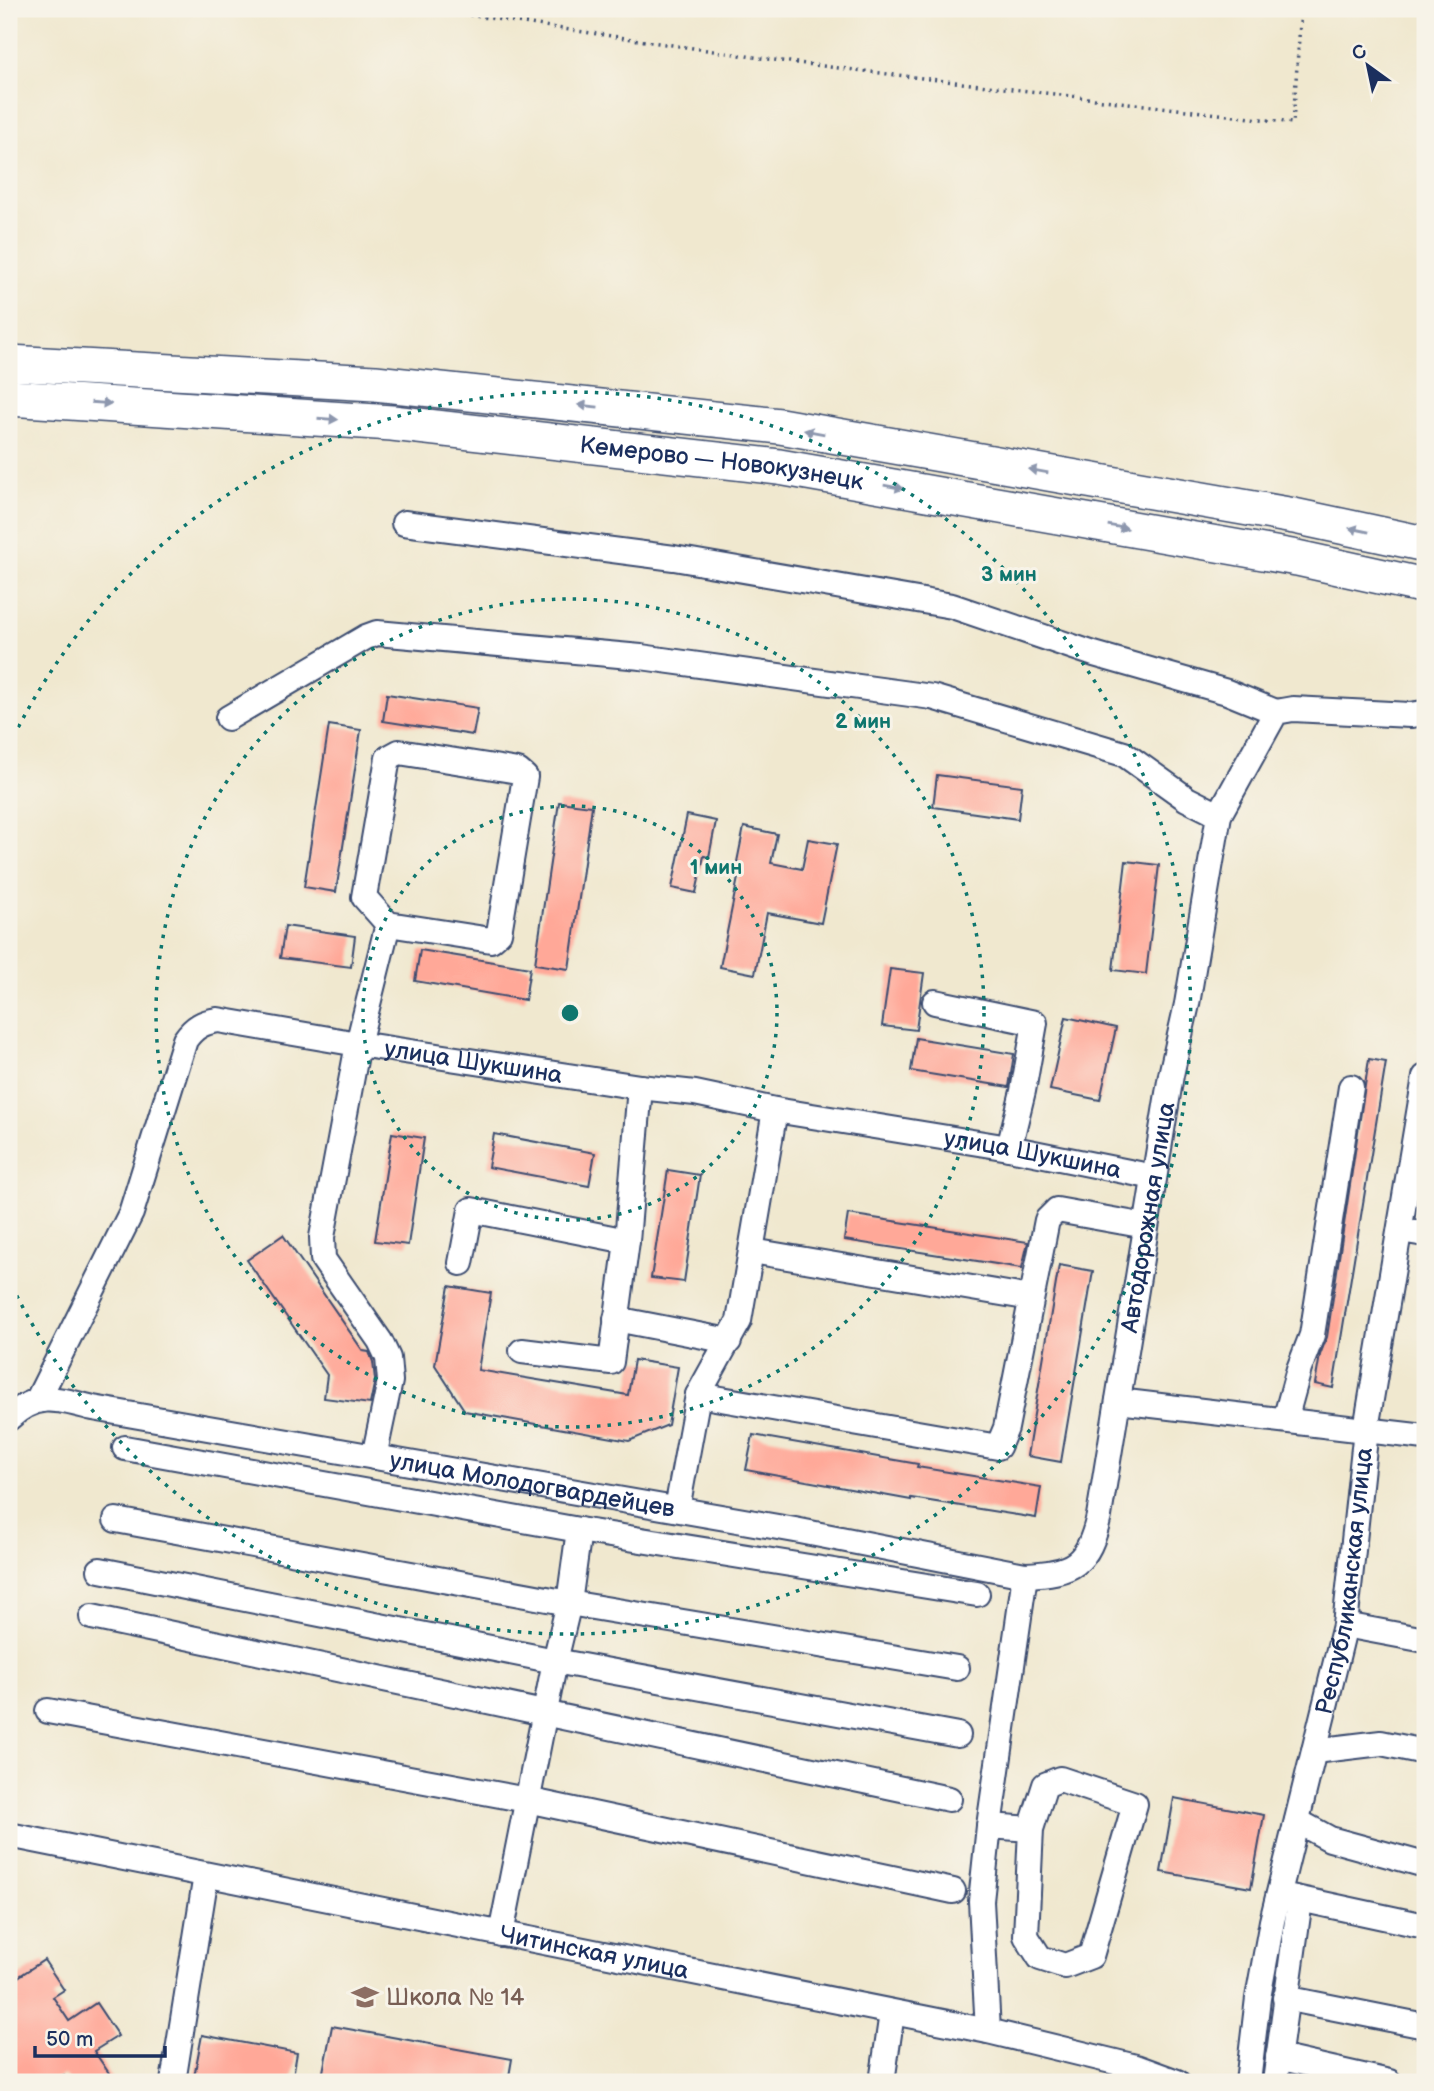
<svg xmlns="http://www.w3.org/2000/svg" width="1434" height="2091" viewBox="0 0 1434 2091" font-family="'Balsamiq Sans',sans-serif">
  <style>
    .building { fill: #ffa898 }
    .lines { fill: none; stroke-linecap: round; stroke-linejoin: round }
    .minor-casing { stroke: #3b4b6f; stroke-width: 28 }
    .highway-casing { stroke: #3b4b6f; stroke-width: 38 }
    .path { stroke: #3b4b6f; stroke-width: 3.5; stroke-dasharray: 2 5; stroke-linecap: butt }
    .minor { stroke: #fff; stroke-width: 24 }
    .highway { stroke: #fff; stroke-width: 35 }
    .oneway { fill: #8d97ae }
    .ring { fill: none; stroke: #0f766e; stroke-width: 3.5; stroke-dasharray: 3.5 7 }
    .labels { text-anchor: middle; dominant-baseline: central; stroke-width: 6; stroke-linejoin: round; paint-order: stroke }
    .street-label { font-size: 24px; fill: #1b2f5e; stroke: #f7f3e8 }
    .education-label { font-size: 24px; fill: #785e54; stroke: #f7f3e8; text-anchor: start }
    .centre { fill: #0f766e; stroke: #f7f3e8; stroke-width: 3.5 }
    .ring-label { font-size: 21px; text-anchor: middle; font-weight: bold; fill: #0f766e; stroke: #f7f3e8; stroke-width: 6; stroke-linejoin: round; paint-order: stroke }
  </style>
  <rect width="100%" height="100%" fill="#f7f3e8"/>
  <filter id="ink" filterUnits="userSpaceOnUse"><feTurbulence type="fractalNoise" baseFrequency=".0143" numOctaves="2"/><feDisplacementMap in="SourceGraphic" scale="14" xChannelSelector="R" yChannelSelector="G"/><feConvolveMatrix kernelMatrix="1 2 1 2 8 2 1 2 1" color-interpolation-filters="sRGB"/></filter>
  <filter id="wash" filterUnits="userSpaceOnUse"><feTurbulence type="fractalNoise" baseFrequency=".00686" numOctaves="4" result="noise"/><feDisplacementMap in="SourceGraphic" scale="28" xChannelSelector="R" yChannelSelector="G"/><feGaussianBlur stdDeviation="1.57" result="paint"/><feColorMatrix in="noise" values="0 0 0 0 0 0 0 0 0 0 0 0 0 0 0 0 0 1.4 0 .05"/><feComposite in="paint" operator="in"/></filter>
  <g filter="url(#wash)">
    <rect width="100%" height="100%" fill="#f0e8cf"/>
    <g id="blocks">
      <g class="building">
        <path d="M387 694 478 708 473 735 383 721Z"/>
        <path d="M329 725 361 730 336 892 304 887Z"/>
        <path d="M937 775 1022 786 1018 819 933 807Z"/>
        <path d="M559 802 592 806 569 969 535 964Z"/>
        <path d="M687 815 716 821 709 857 704 856 696 893 672 888Z"/>
        <path d="M744 827 777 834 771 863 802 869 808 839 837 844 821 923 767 913 755 974 720 967 741 863 737 862Z"/>
        <path d="M1126 861 1159 865 1146 974 1113 970Z"/>
        <path d="M285 926 355 936 351 967 280 958Z"/>
        <path d="M420 950 530 968 525 1000 415 981Z"/>
        <path d="M890 969 924 973 916 1030 882 1026Z"/>
        <path d="M1066 1017 1116 1028 1100 1100 1050 1090Z"/>
        <path d="M916 1038 1014 1054 1009 1087 911 1071Z"/>
        <path d="M1369 1059 1386 1062 1333 1388 1315 1384 1320 1355 1327 1337Z"/>
        <path d="M392 1133 424 1138 408 1245 375 1241Z"/>
        <path d="M494 1134 595 1153 589 1186 488 1167Z"/>
        <path d="M668 1170 700 1175 684 1282 651 1278Z"/>
        <path d="M848 1214 1028 1242 1022 1268 844 1240Z"/>
        <path d="M283 1235 363 1351 369 1352 373 1362 375 1380 370 1404 324 1398 327 1375 247 1260Z"/>
        <path d="M1059 1265 1093 1271 1061 1462 1027 1456Z"/>
        <path d="M449 1286 491 1293 478 1370 628 1395 634 1360 678 1367 668 1425 629 1441 465 1411 435 1365Z"/>
        <path d="M753 1435 918 1464 917 1467 1041 1487 1036 1518 911 1498V1500L746 1470Z"/>
        <path d="M1174 1798 1264 1815 1251 1888 1161 1872Z"/>
        <path d="M44 1960 64 1990 53 1997 69 2021 96 2003 118 2036 94 2051 115 2082H69L64 2075 52 2082H9V1983Z"/>
        <path d="M332 2026 512 2059 508 2082H321Z"/>
        <path d="M202 2035 297 2053 292 2082H193Z"/>
      </g>
    </g>
  </g>
  <g filter="url(#ink)">
    <use href="#blocks" fill-opacity="0" stroke="#3b4b6f" stroke-width="2"/>
    <g class="lines">
      <defs>
        <g id="minor">
          <path d="M404 523 674 558 952 606 1094 654 1227 692 1276 712"/>
          <path d="M228 718 366 637 377 633 641 657 932 697 1124 754 1187 799 1219 815"/>
          <path d="M399 752 518 771 525 777 499 933 491 940 388 924 364 897 388 758Z"/>
          <path d="M935 1002 1035 1023 1023 1091 1009 1148"/>
          <path d="M1400 1230 1425 1234"/>
          <path d="M752 1251 1031 1298"/>
          <path d="M461 1263 471 1210 627 1241"/>
          <path d="M616 1319 729 1341"/>
          <path d="M522 1351 611 1362 627 1241 640 1087"/>
          <path d="M698 1395 998 1447 1006 1428 1047 1220 1057 1210 1146 1226"/>
          <path id="s1" d="M38 1399 131 1213 185 1040C194 1027 203 1022 218 1020L358 1044 640 1087 695 1093 775 1110 1009 1148 1154 1177"/>
          <path d="M1118 1401 1425 1437"/>
          <path id="s2" d="M9 1418C38 1391 58 1399 93 1408L795 1530 1025 1575C1073 1573 1088 1565 1099 1516L1171 1075 1187 1004 1219 815 1276 712 1293 709 1410 715 1425 713"/>
          <path d="M1285 1420 1299 1369 1312 1335 1351 1087"/>
          <path d="M125 1448 579 1530 977 1594"/>
          <path d="M374 1457 390 1381 388 1358 380 1341 323 1259 322 1237 358 1044 388 924"/>
          <path d="M677 1509 698 1395 739 1321 775 1110"/>
          <path d="M116 1520 569 1603 957 1668"/>
          <path d="M100 1570 555 1661 958 1735"/>
          <path d="M92 1617 949 1799"/>
          <path d="M1345 1625 1425 1640"/>
          <path d="M48 1711 527 1800 953 1891"/>
          <path d="M1314 1751 1381 1743 1425 1752"/>
          <path d="M1297 1821 1330 1839 1425 1865"/>
          <path d="M989 1826 1031 1829 1026 1936 1040 1958 1065 1966 1091 1956 1135 1804 1060 1779 1045 1785 1031 1829"/>
          <path id="s3" d="M9 1835 988 2031 1136 2067 1177 2082"/>
          <path d="M1286 1896 1425 1926"/>
          <path d="M501 1934 555 1661 569 1603 579 1530"/>
          <path d="M1285 1998 1425 2026"/>
          <path d="M988 2031 981 1901 989 1826 1025 1575"/>
          <path d="M1278 2057 1389 2082"/>
          <path d="M173 2082 206 1875"/>
          <path d="M882 2082 892 2013"/>
          <path id="s4" d="M1248 2082 1258 1998 1272 1921 1345 1625 1366 1429 1425 1077"/>
          <path d="M1275 2082 1300 1900"/>
        </g>
        <g id="highway">
          <path d="M9 363 375 383 780 426 1294 516 1425 544"/>
          <path id="s5" d="M9 398 392 423 779 467 1297 558 1425 586"/>
        </g>
      </defs>
      <use href="#minor" class="minor-casing"/>
      <use href="#highway" class="highway-casing"/>
      <g class="path">
        <path d="M428 9 781 61 1293 123 1301 9"/>
        <path d="M9 10H70"/>
      </g>
      <use href="#minor" class="minor"/>
      <use href="#highway" class="highway"/>
    </g>
    <defs><path id="oneway-solid" d="M-6-.8H1V-3.2L6.5 0L1 3.2V.8H-6Z" transform="scale(1.75)"/></defs>
    <g class="oneway">
      <use href="#oneway-solid" transform="translate(101 403) rotate(4)"/>
      <use href="#oneway-solid" transform="translate(588 406) rotate(-174)"/>
      <use href="#oneway-solid" transform="translate(328 419) rotate(4)"/>
      <use href="#oneway-solid" transform="translate(814 432) rotate(-170)"/>
      <use href="#oneway-solid" transform="translate(1038 471) rotate(-170)"/>
      <use href="#oneway-solid" transform="translate(894 487) rotate(10)"/>
      <use href="#oneway-solid" transform="translate(1118 527) rotate(10)"/>
      <use href="#oneway-solid" transform="translate(1359 530) rotate(-168)"/>
    </g>
  </g>
  <g class="ring">
    <circle cx="570" cy="1013" r="207"/>
    <circle cx="570" cy="1013" r="414"/>
    <path d="M9 746A621 621 0 1 1 9 1280"/>
  </g>
  <defs>
    <symbol id="school-bare" viewBox="-9 -9 18 18"><path d="M0-5L7-2L0 1L-7-2ZM-4 1L0 2.5L4 1V4Q0 6-4 4Z" fill="#8d6e63" stroke="#f7f3e8" stroke-width="2.5" paint-order="stroke"/></symbol>
  </defs>
  <g fill-rule="evenodd">
    <use href="#school-bare" x="346" y="1978" width="38" height="38"/>
  </g>
  <g class="labels">
    <g class="street-label">
      <text stroke="none"><textPath href="#s5" startOffset="716">Кемерово — Новокузнецк</textPath></text>
      <text stroke="none"><textPath href="#s1" startOffset="688">улица Шукшина</textPath></text>
      <text stroke="none"><textPath href="#s1" startOffset="1255">улица Шукшина</textPath></text>
      <text stroke="none"><textPath href="#s2" startOffset="1446">Автодорожная улица</textPath></text>
      <text stroke="none"><textPath href="#s2" startOffset="536">улица Молодогвардейцев</textPath></text>
      <text stroke="none"><textPath href="#s4" startOffset="511">Республиканская улица</textPath></text>
      <text stroke="none"><textPath href="#s3" startOffset="597">Читинская улица</textPath></text>
    </g>
    <g class="education-label">
      <text x="386" y="1997">Школа № 14</text>
    </g>
  </g>
  <circle cx="570" cy="1013" r="10" class="centre"/>
  <g class="ring-label">
    <text x="1009" y="581">3 мин</text>
    <text x="863" y="728">2 мин</text>
    <text x="716" y="874">1 мин</text>
  </g>
  <rect width="1434" height="2091" fill="none" stroke="#f7f3e8" stroke-width="35"/>
  <g transform="translate(1368 66) rotate(327)" stroke="#f7f3e8" stroke-width="5" paint-order="stroke">
  <path d="M0-5L12 26L0 18L-12 26Z" fill="#1b2f5e"/>
  <text y="-10" font-size="19" font-weight="bold" text-anchor="middle" fill="#1b2f5e">С</text>
  </g>
  <path d="M35 2046v10h130v-10" fill="none" stroke="#1b2f5e" stroke-width="3.5"/>
  <text x="46" y="2046" font-size="21" fill="#1b2f5e" stroke="#f7f3e8" stroke-width="5" paint-order="stroke">50 m</text>
</svg>
